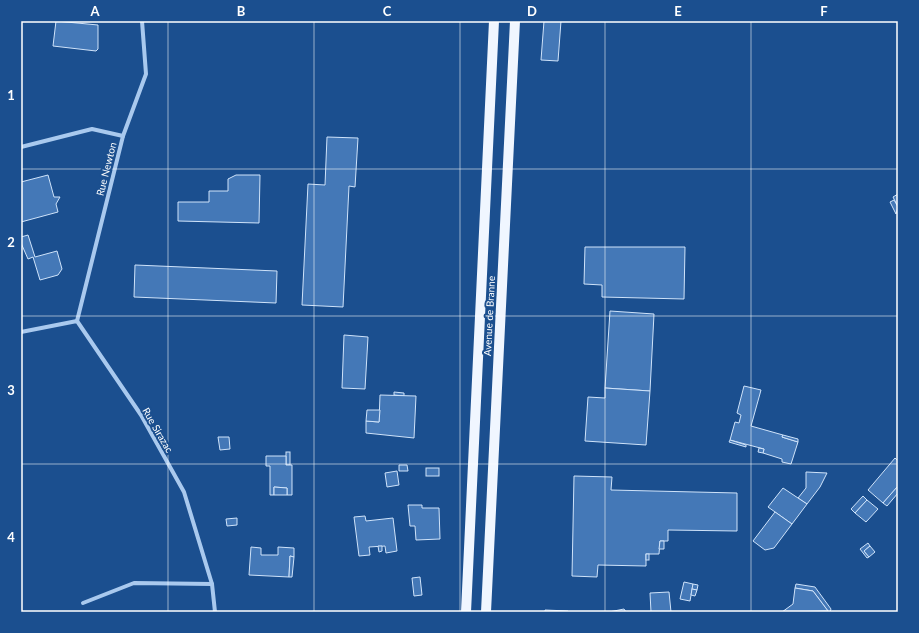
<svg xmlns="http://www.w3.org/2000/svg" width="919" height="633" viewBox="0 0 919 633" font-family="Lato,sans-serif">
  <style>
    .building { fill: #4478b7; stroke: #cfe3fa }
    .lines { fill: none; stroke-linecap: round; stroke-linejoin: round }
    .street { stroke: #a9c9ee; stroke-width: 4 }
    .primary { stroke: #f0f6ff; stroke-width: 10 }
    .grid { fill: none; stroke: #fff; stroke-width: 1; stroke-opacity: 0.55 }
    .labels { text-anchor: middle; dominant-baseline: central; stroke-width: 4; stroke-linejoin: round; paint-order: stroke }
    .street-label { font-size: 10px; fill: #fff; stroke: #1b4f8f }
    .neatline { fill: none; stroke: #fff; stroke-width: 1.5 }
    .grid-label { font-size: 13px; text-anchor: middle; font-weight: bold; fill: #fff }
  </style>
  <rect width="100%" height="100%" fill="#1b4f8f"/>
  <g class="building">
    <path d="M56 21 98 25V49L96 51 53 46Z"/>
    <path d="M544 21H561L558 61 541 60Z"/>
    <path d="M327 137 358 138 355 187 349 186 343 307 302 305 308 184 325 185Z"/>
    <path d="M48 175 54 197H60L56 204 58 212 21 222V182Z"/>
    <path d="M236 175H260L259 223 178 221V202H209V191H228V179Z"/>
    <path d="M898 194V207L893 197Z"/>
    <path d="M894 200 898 207 896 214 890 202Z"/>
    <path d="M28 235 35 257 57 251 62 269 58 275 40 280 33 257 28 259 21 243V237Z"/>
    <path d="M585 247H685L684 299 602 297V285L584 284Z"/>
    <path d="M135 265 277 271 276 303 134 297Z"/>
    <path d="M610 311 654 314 650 391 605 388Z"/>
    <path d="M344 335 368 337 365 389 342 388Z"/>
    <path d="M744 386 761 390 751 426 783 435 782 437 798 442 791 464 782 462V459L763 453 764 449 730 440 735 422 739 423 741 415 737 413Z"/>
    <path d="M605 388 650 391 646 445 585 441 588 397 605 398Z"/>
    <path d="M394 392 404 393V396L394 395Z"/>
    <path d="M380 395 416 396 414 438 366 433V421L379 422Z"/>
    <path d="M367 410H380L379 422 366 421Z"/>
    <path d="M783 435 798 439V442L782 437Z"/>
    <path d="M218 437H229L230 449 220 450Z"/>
    <path d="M730 440 746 445V447L729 442Z"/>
    <path d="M759 448 764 449 763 453 758 452Z"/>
    <rect x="286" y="452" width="4" height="13"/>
    <path d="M266 456H286V465H292V495H287V488L274 487V495H270V466H266Z"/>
    <path d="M895 458 898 461V486L883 503 868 490Z"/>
    <path d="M399 465H407L408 471H399Z"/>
    <rect x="426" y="468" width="13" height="8"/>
    <path d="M397 471 399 485 387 487 385 473Z"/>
    <path d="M806 472 827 473 820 487 807 504 798 498 806 488Z"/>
    <path d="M574 476 612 477 611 490 737 493V531L668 530V541H660L659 554H646V566L598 565 597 577 572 576Z"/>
    <path d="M898 486V493L887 506 883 503Z"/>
    <path d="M274 487 287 488V495H274Z"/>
    <path d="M783 488 807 504 792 524 768 507Z"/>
    <path d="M863 496 867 500 855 513 851 509Z"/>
    <path d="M867 500 878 509 866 522 855 513Z"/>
    <path d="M408 505H422V508H439L440 539 416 540 415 526H410Z"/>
    <path d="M775 512 792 524 774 548 765 550 753 541Z"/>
    <path d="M365 516 366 521 393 518 397 551 386 553 385 546 369 547 370 555 359 556 354 517Z"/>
    <path d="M237 518V525L227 526 226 519Z"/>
    <path d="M660 541H664V549H659Z"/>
    <path d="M868 543 870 546 864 551 869 557 867 558 860 549Z"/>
    <path d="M378 546H382V551L379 552Z"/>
    <path d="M870 546 875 552 869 557 864 551Z"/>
    <path d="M251 547 261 548V555H278V547L294 548V557L290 556 289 577 249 575Z"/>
    <rect x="646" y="554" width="3" height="6"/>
    <path d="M290 556 294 557 292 577H289Z"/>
    <path d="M420 577 422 595 414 596 412 578Z"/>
    <path d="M684 582 693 584 690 601 680 599Z"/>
    <path d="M693 584 698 585 697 590 692 589Z"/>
    <path d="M796 584 815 587 831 609 830 612H826L828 611 813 591 795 588Z"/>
    <path d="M795 588 813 591 828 611 782 612 793 604Z"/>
    <path d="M692 589 697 590 695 596 691 595Z"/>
    <path d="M669 592 671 612H651L650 593Z"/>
    <path d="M624 609 626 612H609Z"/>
    <path d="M545 610 568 611V612H545Z"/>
  </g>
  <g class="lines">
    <g class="street">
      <path d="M21 147 92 129 123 136"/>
      <path d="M77 321 123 136 146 74 142 21"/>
      <path d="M21 332 77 321 141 415 184 492 212 584 215 612"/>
      <path d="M83 603 134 583 212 584"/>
    </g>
    <g class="primary">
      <path d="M466 612 494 21"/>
      <path d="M486 612 515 21"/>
    </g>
  </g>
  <path class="grid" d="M168 21V612M314 21V612M460 21V612M605 21V612M751 21V612M21 169H898M21 316H898M21 464H898"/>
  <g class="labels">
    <g class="street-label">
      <text transform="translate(106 169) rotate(-76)">Rue Newton</text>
      <text transform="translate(489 316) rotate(-87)">Avenue de Branne</text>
      <text transform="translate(158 430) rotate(60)">Rue Sirazac</text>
    </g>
  </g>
  <rect width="919" height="633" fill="none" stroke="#1b4f8f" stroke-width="44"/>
  <rect x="22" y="22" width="875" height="589" class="neatline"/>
  <g class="grid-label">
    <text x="95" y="16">A</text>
    <text x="241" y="16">B</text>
    <text x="387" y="16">C</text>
    <text x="532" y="16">D</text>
    <text x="678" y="16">E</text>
    <text x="824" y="16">F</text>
    <text x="11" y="100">1</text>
    <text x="11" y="247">2</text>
    <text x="11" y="395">3</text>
    <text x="11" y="542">4</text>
  </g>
</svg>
